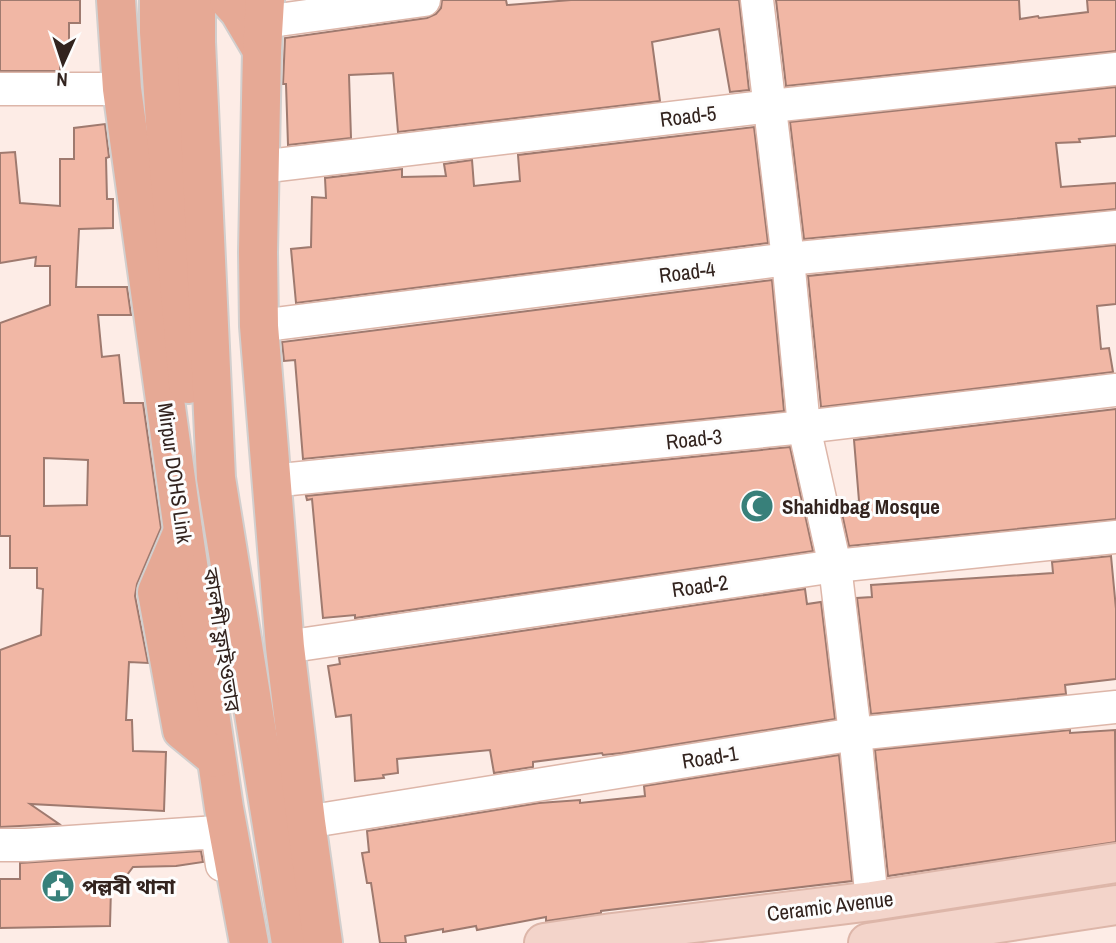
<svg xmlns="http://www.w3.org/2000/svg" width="1116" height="943" viewBox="0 0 1116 943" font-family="'Archivo Narrow','Noto Sans Bengali',sans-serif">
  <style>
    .building { fill: #f1b7a5; stroke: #9f7a6f; stroke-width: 2; fill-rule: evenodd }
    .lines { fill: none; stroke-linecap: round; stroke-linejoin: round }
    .minor-casing { stroke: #ddb6a9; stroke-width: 35 }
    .secondary-casing { stroke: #ddb6a9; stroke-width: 42 }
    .primary-casing { stroke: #d2cfce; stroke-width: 42 }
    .minor { stroke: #fff; stroke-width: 32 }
    .secondary { stroke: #f3d4ca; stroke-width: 38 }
    .primary { stroke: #e6a995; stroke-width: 38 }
    .labels { text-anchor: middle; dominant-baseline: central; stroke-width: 6; stroke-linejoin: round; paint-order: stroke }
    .street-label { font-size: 21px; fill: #32231e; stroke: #fdfdfd }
    .poi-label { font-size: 21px; font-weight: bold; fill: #32231e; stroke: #fdfdfd; text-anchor: start }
  </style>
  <rect width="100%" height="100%" fill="#fdece6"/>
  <g class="building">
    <path d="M0 0H80V23H69V55H60V71H0Z"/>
    <path d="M442 0H506L507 5 571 0H739L749 90 730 92 719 29 652 42 660 101 398 132 393 73 349 75 351 138 288 145 286 84H283L285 38 427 18 436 14 441 8Z"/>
    <path d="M776 0H1019L1020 19 1038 16 1039 18 1088 12 1087 0H1116V51L786 86Z"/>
    <path d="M1116 87V136L1079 139 1080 142 1056 143 1061 187 1116 183V209L804 239 790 122Z"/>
    <path d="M105 124 109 157 106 158 107 199H113V228L79 229 76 287H127L131 315H98L102 357 119 355 124 403H143L161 528 137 584 135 596 148 663 129 662 126 720H132L133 751 166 752 164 811 30 804 59 824 0 827V650L41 635 43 589 37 588V568H10V536H0V323L50 305V266H35L36 257 0 263V153L15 152 20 203 60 206V159H74V128ZM44 458 88 460 87 505 44 506Z"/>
    <path d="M754 127 768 243 296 303 291 249 311 247 312 197 326 198 325 178 402 169V177L446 176 444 164 472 160 474 186 520 181 518 155Z"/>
    <path d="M1116 245V304L1097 306 1101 349 1109 348 1113 372 821 407 808 276Z"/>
    <path d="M772 280 784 411 303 459 295 360 284 361 282 342Z"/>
    <path d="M1116 409V519L849 546 841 509H848L847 503 859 501 854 440Z"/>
    <path d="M790 447 813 551 355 618V615L323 618 312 499 307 500 306 496Z"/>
    <path d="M1111 556 1116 609V679L1065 685 1066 694 871 714 857 598 872 597 871 585 1053 573 1052 562Z"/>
    <path d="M805 589 807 604 821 602 835 719 622 753 603 755 602 753 533 762V767L494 773 490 750 397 759 398 773 383 775 384 778 355 781 351 715 336 717 328 666 340 664 339 658Z"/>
    <path d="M1070 730V733L1115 730 1116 842 888 876 875 750Z"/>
    <path d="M839 755 852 881 601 911V913L546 921V917L477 930 476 926 443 932V929L405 936 406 943H380L371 883H367L362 853 369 852 367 831 539 803 580 800V803L645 796 644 786Z"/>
    <path d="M201 851 203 862 176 866 133 867 121 883 111 888 110 926 0 928V879H20V863Z"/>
  </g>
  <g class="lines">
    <defs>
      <g id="minor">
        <path d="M757 0 788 259 804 427 835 566 855 734 872 901"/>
        <path d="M264 22 424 0"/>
        <path d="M0 89H122"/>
        <path d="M260 167 771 106 1116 69"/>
        <path d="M259 326 788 259 1116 227"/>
        <path d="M271 481 804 427 1116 390"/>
        <path d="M285 647 835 566 1116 537"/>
        <path d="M306 822 855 734 1116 707"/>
        <path d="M0 845H26L217 832 222 865"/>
      </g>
      <g id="secondary">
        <path d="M544 943 612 933 872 901 1116 863"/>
        <path d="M868 943 1116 905"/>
      </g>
      <g id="primary">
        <path d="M116 0 122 89 183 530 224 808 249 943"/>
        <path d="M159 0V32L165 123 188 384"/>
        <path d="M196 0V42L216 478 291 943"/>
        <path d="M229 0 239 11 262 50"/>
        <path d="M265 0 262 50 258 252 259 326 285 647 306 822 323 943"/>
        <path d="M183 531 157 592 182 730 216 758"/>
      </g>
    </defs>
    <use href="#minor" class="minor-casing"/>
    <use href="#secondary" class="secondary-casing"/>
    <use href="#primary" class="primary-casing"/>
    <use href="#minor" class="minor"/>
    <use href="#secondary" class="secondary"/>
    <use href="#primary" class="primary"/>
  </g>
  <defs>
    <symbol id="mosque-disc" viewBox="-11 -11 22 22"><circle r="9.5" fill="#38807a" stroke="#fdfdfd"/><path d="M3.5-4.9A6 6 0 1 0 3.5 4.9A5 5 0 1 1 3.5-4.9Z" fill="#fff"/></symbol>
    <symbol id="civic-disc" viewBox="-11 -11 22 22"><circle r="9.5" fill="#38807a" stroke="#fdfdfd"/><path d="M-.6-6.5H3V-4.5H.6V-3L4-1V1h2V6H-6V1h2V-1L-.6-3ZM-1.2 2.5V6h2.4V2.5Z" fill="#fff"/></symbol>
  </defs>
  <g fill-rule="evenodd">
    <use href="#mosque-disc" x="738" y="487" width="38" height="38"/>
    <use href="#civic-disc" x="39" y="867" width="38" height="38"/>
  </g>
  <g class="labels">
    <g class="street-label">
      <text transform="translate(688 116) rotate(-7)">Road-5</text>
      <text transform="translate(687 272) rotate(-7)">Road-4</text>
      <text transform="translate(694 439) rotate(-6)">Road-3</text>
      <text transform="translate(175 473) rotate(82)">Mirpur DOHS Link</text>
      <text transform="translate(700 586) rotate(-8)">Road-2</text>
      <text transform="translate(222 640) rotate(81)">কালশী ফ্লাইওভার</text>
      <text transform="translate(710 757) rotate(-9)">Road-1</text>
      <text transform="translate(830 906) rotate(-7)">Ceramic Avenue</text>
    </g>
    <g class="poi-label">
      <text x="782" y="506">Shahidbag Mosque</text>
      <text x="82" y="886">পল্লবী থানা</text>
    </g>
  </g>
  <g transform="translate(63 63) rotate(183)" stroke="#fdfdfd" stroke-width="5" paint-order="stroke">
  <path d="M0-5L12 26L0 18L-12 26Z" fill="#32231e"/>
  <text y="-10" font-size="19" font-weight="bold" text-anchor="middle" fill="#32231e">N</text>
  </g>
</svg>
